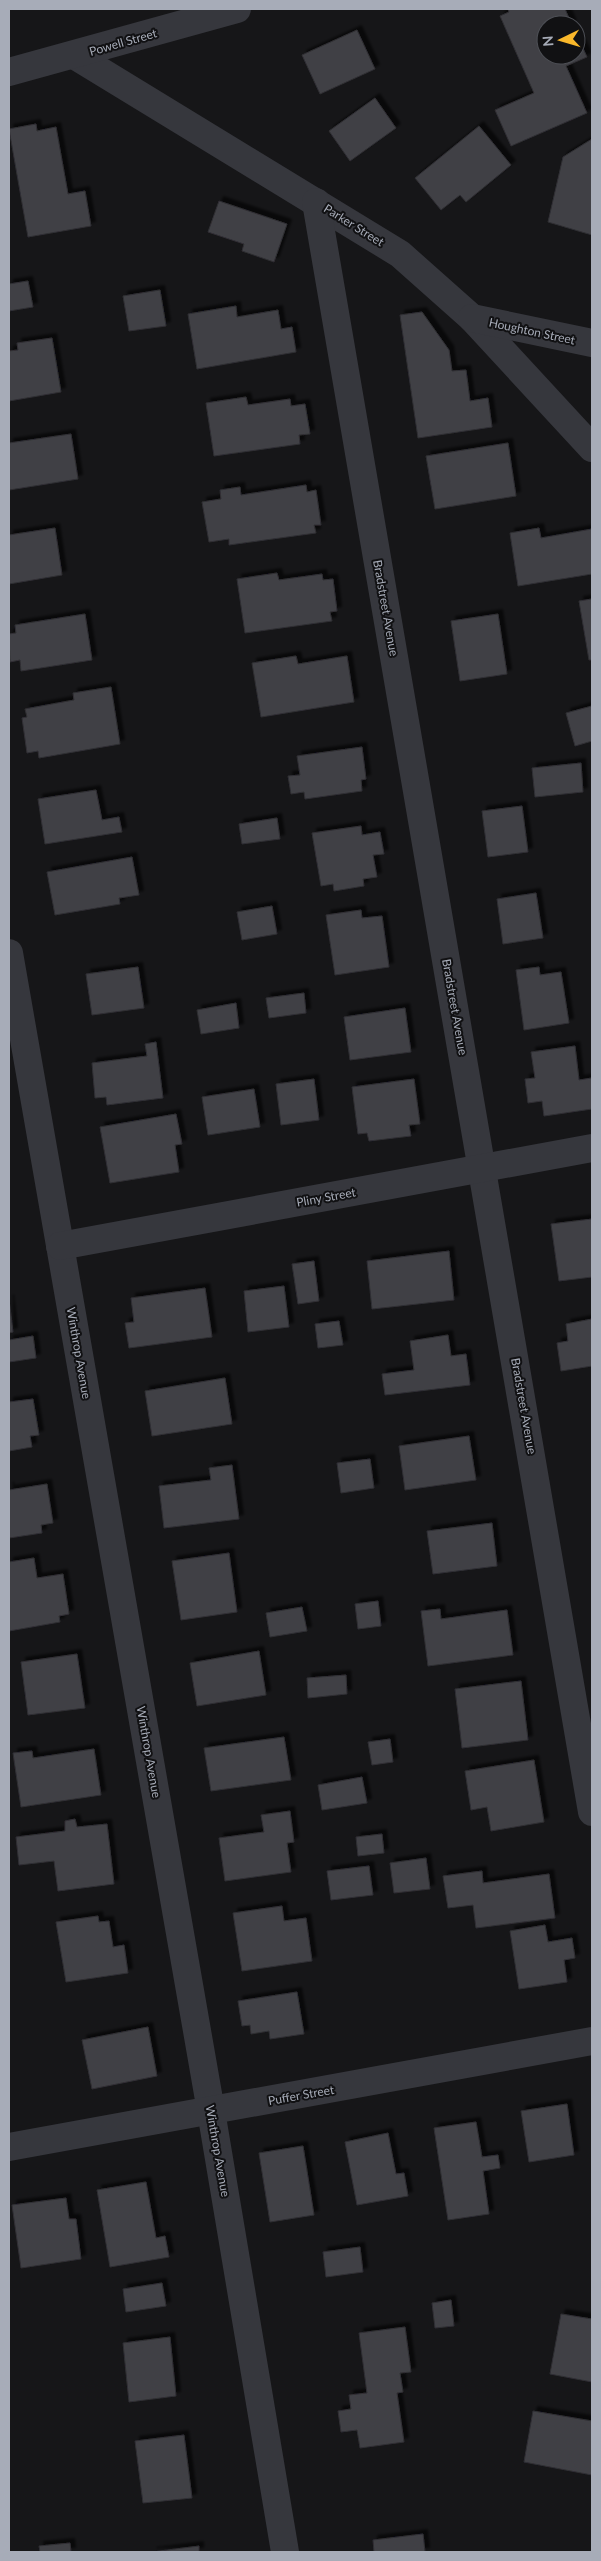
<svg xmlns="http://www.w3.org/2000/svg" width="601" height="2561" viewBox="0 0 601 2561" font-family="Lato,sans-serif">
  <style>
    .building { fill: #404145; stroke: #302f34; filter: url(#shadow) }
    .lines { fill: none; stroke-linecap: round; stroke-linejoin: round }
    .minor { stroke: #36373d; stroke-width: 28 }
    .labels { text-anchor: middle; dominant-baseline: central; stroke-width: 4; stroke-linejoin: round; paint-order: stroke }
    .street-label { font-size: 12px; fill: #a7acb8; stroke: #111113 }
  </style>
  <defs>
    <filter id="shadow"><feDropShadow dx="4.5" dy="-4.5" stdDeviation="1" flood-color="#0009"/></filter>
  </defs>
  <rect width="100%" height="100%" fill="#161618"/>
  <g class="building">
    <path d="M508 9H565L572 25H546V55H576V33L587 57 566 66 587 113 511 146 495 110 534 93 500 16 509 12Z"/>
    <path d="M357 30 375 69 320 94 302 55Z"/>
    <path d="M375 98 396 128 350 161 329 131Z"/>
    <path d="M36 124 37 131 56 127 68 194 85 191 91 226 28 237 9 129Z"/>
    <path d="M479 126 511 165 466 202 460 195 441 210 415 178Z"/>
    <path d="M592 139V235L548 222 563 157Z"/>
    <path d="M219 201 287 224 274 262 242 251 244 244 208 232Z"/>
    <path d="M28 281 33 307 9 311V284Z"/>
    <path d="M160 290 166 326 129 331 123 296Z"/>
    <path d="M236 306 237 317 278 310 281 329 292 327 296 352 197 369 188 314Z"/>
    <path d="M422 312 449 350 452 371 466 370 470 401 488 398 492 427 418 438 400 315Z"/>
    <path d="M52 338 61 392 9 401V351L18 350 17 343Z"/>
    <path d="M246 397 248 405 290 399 291 406 305 404 310 434 299 435 300 444 214 456 206 403Z"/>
    <path d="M71 434 78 479 9 490V443Z"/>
    <path d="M508 443 516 496 435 509 426 456Z"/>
    <path d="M306 485 307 492 316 490 321 525H314L316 533 229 545V539L209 542 202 502 221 499 220 490 240 487 241 495Z"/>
    <path d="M55 528 62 575 9 584V535Z"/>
    <path d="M539 528 541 538 592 529V574L518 586 510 533Z"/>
    <path d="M277 573 279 580 322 574 323 580 333 579 337 611 330 612 332 621 245 633 237 579Z"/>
    <path d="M592 599V660H589L579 601Z"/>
    <path d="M85 614 92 660 21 671 20 660 10 662 9 634 16 633 15 625Z"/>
    <path d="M498 614 507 674 460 681 451 621Z"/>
    <path d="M296 656 298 664 347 656 354 702 261 717 252 663Z"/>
    <path d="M111 687 120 744 39 758 38 751 27 753 22 718 27 717 25 709 74 700 73 693Z"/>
    <path d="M592 706V741L575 746 566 713Z"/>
    <path d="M362 747 366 779 361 780 362 791 305 799 304 792 291 794 288 776 300 775 297 756Z"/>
    <path d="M581 763 583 792 535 797 532 768Z"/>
    <path d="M96 790 102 820 119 817 122 832 45 844 38 799Z"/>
    <path d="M522 806 528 852 488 857 482 811Z"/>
    <path d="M277 818 280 839 242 844 239 824Z"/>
    <path d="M361 826 362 835 380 832 384 854 373 855 377 877 363 879 364 886 334 891 333 884 321 886 312 833Z"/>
    <path d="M132 857 139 895 119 898 120 904 55 915 47 872Z"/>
    <path d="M536 893 543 938 503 944 497 899Z"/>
    <path d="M272 906 277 934 242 940 237 912Z"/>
    <path d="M361 910 362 918 382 916 389 967 335 975 326 915Z"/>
    <path d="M138 967 144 1008 92 1015 86 974Z"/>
    <path d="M539 967 540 975 561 972 569 1023 524 1030 516 970Z"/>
    <path d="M304 993 306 1013 269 1018 266 998Z"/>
    <path d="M236 1003 239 1028 201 1034 197 1010Z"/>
    <path d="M405 1008 411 1052 350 1060 344 1017Z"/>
    <path d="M156 1042 163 1098 107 1105 106 1097 95 1098 92 1063 147 1056 145 1044Z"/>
    <path d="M575 1046 579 1080 592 1078V1109L544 1116 542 1101 528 1103 525 1079 535 1078 531 1052Z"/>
    <path d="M314 1079 319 1120 281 1125 276 1084Z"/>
    <path d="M414 1079 420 1124 409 1125 411 1136 369 1141 367 1133 358 1134 352 1087Z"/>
    <path d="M254 1089 260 1127 208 1135 202 1097Z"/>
    <path d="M176 1114 182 1144 175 1145 179 1172 110 1183 100 1127Z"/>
    <path d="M592 1219V1277L559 1281 551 1224Z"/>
    <path d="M449 1251 454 1300 372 1309 367 1261Z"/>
    <path d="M314 1261 319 1301 298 1304 292 1264Z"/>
    <path d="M284 1286 289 1327 248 1332 244 1291Z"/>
    <path d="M205 1288 212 1337 129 1348 125 1323 134 1322 131 1298Z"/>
    <path d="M9 1299 13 1332 9 1333Z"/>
    <path d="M592 1319V1366L561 1371 557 1343 568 1341 566 1324Z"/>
    <path d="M339 1321 343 1345 318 1348 315 1324Z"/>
    <path d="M448 1335 451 1356 466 1354 470 1385 385 1395 382 1374 414 1370 410 1341Z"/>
    <path d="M33 1336 36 1358 9 1362V1340Z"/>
    <path d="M225 1378 232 1424 152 1436 145 1391Z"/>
    <path d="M33 1399 39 1435 30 1436 32 1447 9 1451V1402Z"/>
    <path d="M469 1436 476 1480 405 1490 399 1446Z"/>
    <path d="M370 1459 374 1488 341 1493 337 1463Z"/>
    <path d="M232 1465 239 1519 164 1528 159 1486 211 1480 209 1468Z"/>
    <path d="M47 1484 53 1523 41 1525 42 1533 9 1538V1486V1490Z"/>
    <path d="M492 1523 497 1566 433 1574 427 1531Z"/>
    <path d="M229 1553 237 1612 181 1620 172 1561Z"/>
    <path d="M34 1558 37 1578 63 1574 69 1614 59 1616 60 1622 9 1631V1562Z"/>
    <path d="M378 1601 381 1626 358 1629 355 1604Z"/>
    <path d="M302 1607 307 1631 270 1637 266 1613Z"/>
    <path d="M440 1609 441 1619 507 1610 513 1655 428 1666 421 1611Z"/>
    <path d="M259 1651 266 1695 197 1706 190 1663Z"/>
    <path d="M77 1654 85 1708 28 1715 21 1662Z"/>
    <path d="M346 1675 347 1694 308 1698 307 1678Z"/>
    <path d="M521 1681 528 1740 462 1748 455 1689Z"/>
    <path d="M284 1737 291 1780 211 1791 204 1748Z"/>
    <path d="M390 1739 393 1762 372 1765 368 1742Z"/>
    <path d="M94 1749 101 1795 21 1807 13 1753 32 1751 33 1758Z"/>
    <path d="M534 1760 544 1822 491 1831 487 1807 471 1810 465 1771Z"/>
    <path d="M362 1777 367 1803 322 1810 318 1785Z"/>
    <path d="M290 1811 294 1842 287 1843 291 1872 225 1881 219 1838 264 1832 261 1815Z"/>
    <path d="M75 1819 77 1827 107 1824 114 1884 58 1891 54 1861 19 1865 16 1837 65 1831V1821Z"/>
    <path d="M382 1834 384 1853 358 1856 356 1837Z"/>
    <path d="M426 1858 430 1889 394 1893 390 1863Z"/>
    <path d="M369 1866 373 1895 331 1900 327 1871Z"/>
    <path d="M482 1871 483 1883 549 1874 555 1918 476 1928 473 1905 448 1908 443 1876Z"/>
    <path d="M282 1906 284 1921 306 1918 312 1961 242 1971 233 1913Z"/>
    <path d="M98 1916 99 1922 109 1921 113 1947 124 1945 128 1973 66 1982 56 1922Z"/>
    <path d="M545 1925 548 1942 572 1938 575 1958 564 1960 567 1982 519 1989 510 1931Z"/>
    <path d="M297 1992 304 2034 270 2039 269 2031 251 2034 250 2025 242 2026 238 2001Z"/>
    <path d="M148 2027 157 2076 92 2089 82 2040Z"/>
    <path d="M567 2104 574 2155 529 2162 521 2111Z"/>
    <path d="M476 2122 482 2157 498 2155 500 2168 483 2171 489 2214 448 2220 434 2128Z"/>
    <path d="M388 2133 396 2174 404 2173 408 2196 357 2205 345 2142Z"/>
    <path d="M303 2146 314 2215 270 2222 259 2153Z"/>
    <path d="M146 2182 156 2238 165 2236 169 2257 110 2267 97 2190Z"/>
    <path d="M66 2198 69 2219H76L81 2259 21 2268 12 2205Z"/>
    <path d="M360 2247 363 2272 326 2277 323 2252Z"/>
    <path d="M162 2283 166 2306 126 2312 123 2289Z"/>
    <path d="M451 2300 454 2326 435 2328 432 2303Z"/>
    <path d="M561 2314 592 2319V2382L550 2374Z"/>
    <path d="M405 2327 411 2372 400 2373 403 2392 397 2393 404 2442 360 2448 357 2430 341 2432 338 2411 351 2409 349 2395 367 2393 359 2333Z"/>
    <path d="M170 2337 176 2396 129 2402 123 2343Z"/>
    <path d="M533 2411 592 2421V2475L524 2462Z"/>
    <path d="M184 2435 192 2498 143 2503 135 2441Z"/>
    <path d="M423 2534 425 2552H374L373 2540Z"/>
    <path d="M70 2543 71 2552H40L39 2546Z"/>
    <path d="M199 2546V2552H152Z"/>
  </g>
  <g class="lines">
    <g class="minor">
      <path d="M74 55 400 254 472 318 592 448"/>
      <path d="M9 72 237 9"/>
      <path d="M316 202 592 1812"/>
      <path d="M472 318 592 343"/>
      <path d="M9 953 211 2111 285 2552"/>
      <path d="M60 1246 592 1148"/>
      <path d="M9 2147 592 2041"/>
    </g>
  </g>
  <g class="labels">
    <g class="street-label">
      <text transform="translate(123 42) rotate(-16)">Powell Street</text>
      <text transform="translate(354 225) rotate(32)">Parker Street</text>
      <text transform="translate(532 331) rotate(12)">Houghton Street</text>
      <text transform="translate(386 608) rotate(80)">Bradstreet Avenue</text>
      <text transform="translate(455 1007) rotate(80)">Bradstreet Avenue</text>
      <text transform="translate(326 1197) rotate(-10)">Pliny Street</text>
      <text transform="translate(79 1353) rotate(80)">Winthrop Avenue</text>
      <text transform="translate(524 1406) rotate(80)">Bradstreet Avenue</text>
      <text transform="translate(149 1752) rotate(80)">Winthrop Avenue</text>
      <text transform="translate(301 2095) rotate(-10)">Puffer Street</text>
      <text transform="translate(218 2151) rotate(80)">Winthrop Avenue</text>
    </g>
  </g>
  <rect width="601" height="2561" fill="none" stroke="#a7acb8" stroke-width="20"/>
  <g transform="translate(561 40) rotate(265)"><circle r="24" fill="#111113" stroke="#4d4f55"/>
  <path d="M0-4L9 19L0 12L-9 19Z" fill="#fab82b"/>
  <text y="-8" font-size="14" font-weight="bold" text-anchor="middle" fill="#a7acb8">N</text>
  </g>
</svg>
